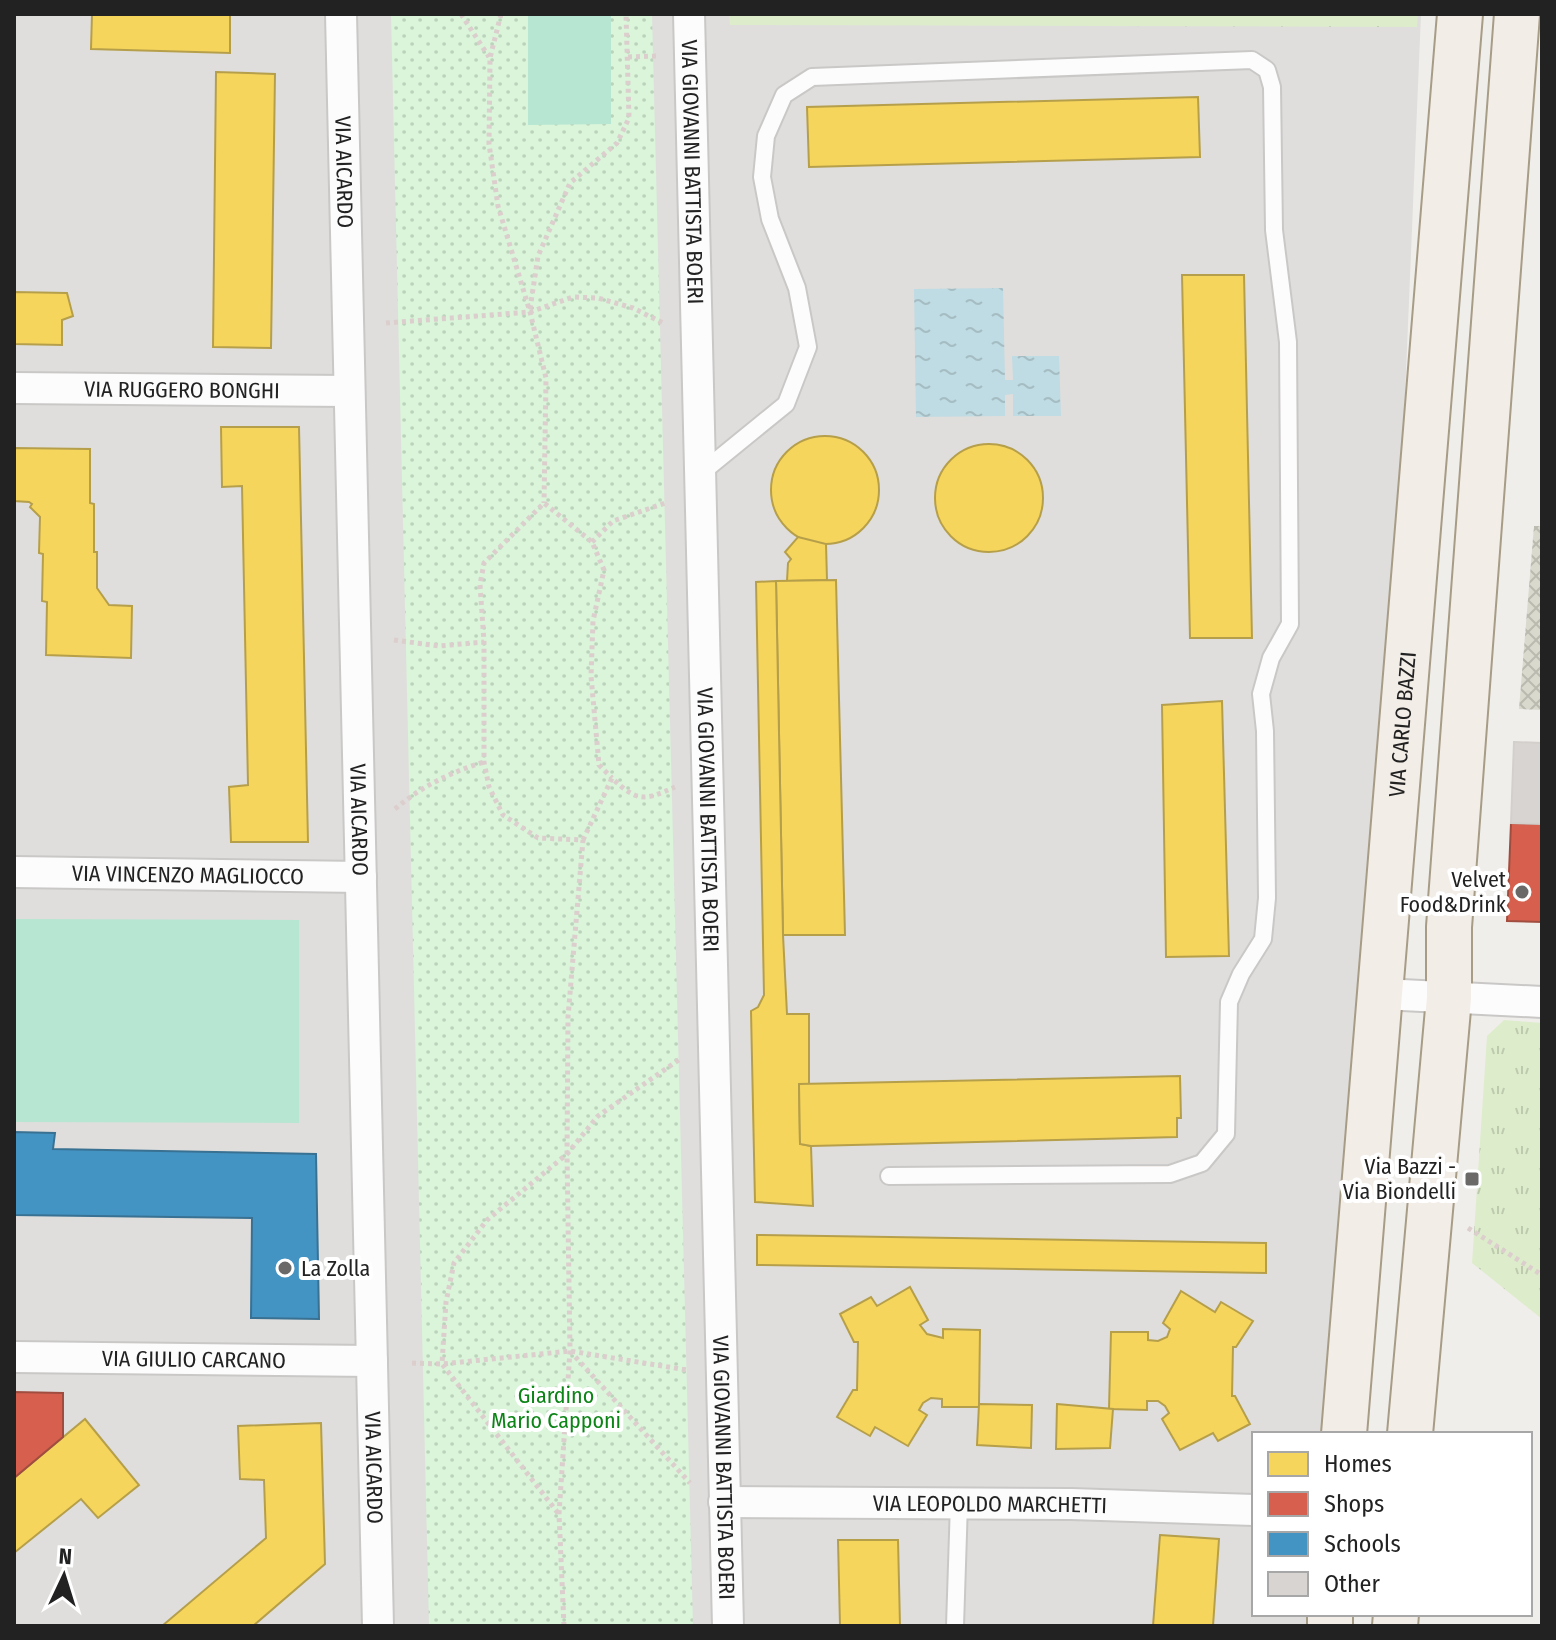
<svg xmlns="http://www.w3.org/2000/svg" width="1556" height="1640" viewBox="0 0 1556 1640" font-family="'Fira Sans Condensed',sans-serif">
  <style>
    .residential { fill: #dfdedc }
    .construction { fill: url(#construction-cross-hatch) }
    .grass { fill: url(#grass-tufts) }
    .park { fill: url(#park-dots) }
    .pitch { fill: #b7e6d2 }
    .water { fill: url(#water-ripples) }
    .homes { fill: #f6d55c; stroke: #b69f4b; stroke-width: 2 }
    .shops { fill: #d6604d; stroke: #a04d40; stroke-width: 2 }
    .schools { fill: #4393c3; stroke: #397193; stroke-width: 2 }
    .building { fill: #d7d4d2; stroke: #d3d0cc; stroke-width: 2 }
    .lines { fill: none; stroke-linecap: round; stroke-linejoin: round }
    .lane-casing { stroke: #c9c8c7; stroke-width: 20 }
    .street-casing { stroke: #c9c8c7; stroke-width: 34 }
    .primary-casing { stroke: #a79c86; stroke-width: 48 }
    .path { stroke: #dccecd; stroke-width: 5; stroke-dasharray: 4 4; stroke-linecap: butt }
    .lane { stroke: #fdfcfc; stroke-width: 16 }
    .street { stroke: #fdfcfc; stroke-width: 30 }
    .primary { stroke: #f3ede7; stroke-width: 44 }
    .poi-dot { fill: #6a6968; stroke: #fff; stroke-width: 3 }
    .labels { text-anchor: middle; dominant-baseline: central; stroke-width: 8; stroke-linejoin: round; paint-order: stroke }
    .street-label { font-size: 22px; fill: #222; stroke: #fff }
    .poi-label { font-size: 22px; fill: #222; stroke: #fff; text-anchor: end }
    .park-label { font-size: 22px; fill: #0c8416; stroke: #fff }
  </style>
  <defs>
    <pattern id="construction-cross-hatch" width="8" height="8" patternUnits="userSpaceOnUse" patternTransform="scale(2)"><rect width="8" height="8" fill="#d9d9cd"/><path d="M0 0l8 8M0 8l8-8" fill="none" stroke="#babab0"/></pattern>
    <pattern id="grass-tufts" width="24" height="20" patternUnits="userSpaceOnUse" patternTransform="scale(2)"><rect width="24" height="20" fill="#ddeccb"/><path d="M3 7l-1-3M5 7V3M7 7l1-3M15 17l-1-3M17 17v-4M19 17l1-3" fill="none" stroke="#bdcaae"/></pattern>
    <pattern id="park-dots" width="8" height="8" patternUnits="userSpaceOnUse" patternTransform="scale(2)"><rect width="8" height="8" fill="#daf5da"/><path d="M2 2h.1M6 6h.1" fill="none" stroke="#bbd2bb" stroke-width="1.8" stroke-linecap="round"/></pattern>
    <pattern id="water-ripples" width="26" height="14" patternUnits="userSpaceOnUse" patternTransform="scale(2)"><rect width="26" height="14" fill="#bfdbe3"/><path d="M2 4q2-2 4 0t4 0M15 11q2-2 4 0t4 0" fill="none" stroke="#a4bcc2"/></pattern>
  </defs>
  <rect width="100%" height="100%" fill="#f0eeeb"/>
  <path class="residential" d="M14 14H1421L1383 922 1342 1434H1254V1614H1327L1326 1626H14Z"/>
  <path class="construction" d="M1534 526H1542V710L1519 709Z"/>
  <g class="grass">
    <path d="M729 14H1418L1417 27 730 25Z"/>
    <path d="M1504 1020 1542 1023V1319L1472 1263 1487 1036Z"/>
  </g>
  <path class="park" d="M391 14H652L693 1626H429Z"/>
  <g class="pitch">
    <path d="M528 14H611V124L528 125Z"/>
    <path d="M16 919 299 920V1123L15 1122Z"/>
  </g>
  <path class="water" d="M1003 288 1005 380H1013L1012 356H1059L1061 416H1013V394L1005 395V416L916 417 914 289Z"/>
  <g class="homes">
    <path d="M92 14H230V53L91 49Z"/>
    <path d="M216 72 275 74 271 348 213 347Z"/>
    <path d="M1198 97 1200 157 809 167 807 107Z"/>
    <path d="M1182 275H1244L1252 638H1190Z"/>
    <path d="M14 292 67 293 73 316 62 320V345L14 344Z"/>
    <path d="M221 427H299L308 842H231L229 787 248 785 242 486 222 487Z"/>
    <circle cx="825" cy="490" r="54"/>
    <circle cx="989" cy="498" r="54"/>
    <path d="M14 448 90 449V503L94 504V552H97V588L109 605 132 606 131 658 46 655 47 602 42 601 43 554 39 553 40 517 30 507 32 504 29 502 14 501Z"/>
    <path d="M798 537 826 544 827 580 787 581 788 563 791 559 785 552Z"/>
    <path d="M836 580 845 935H783L776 581Z"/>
    <path d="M776 581 783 935 787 1014H809V1084H799L800 1144 811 1146 813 1206 755 1202 751 1011 758 1007 764 995 756 582Z"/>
    <path d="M1222 701 1229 956 1166 957 1162 705Z"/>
    <path d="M1180 1076 1181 1118H1177V1137L811 1146 800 1144 799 1084Z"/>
    <path d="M757 1235 1266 1243V1273L757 1265Z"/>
    <path d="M910 1287 928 1320 920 1325 927 1334 943 1338V1329L980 1330 979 1404V1407H942V1399L931 1398 923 1403 919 1410 927 1415 908 1446 875 1427 870 1436 837 1417 853 1390H857L858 1342H854L840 1314 871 1297 877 1306Z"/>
    <path d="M1181 1291 1215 1312 1221 1302 1253 1321 1236 1347H1233L1232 1396H1235L1250 1424 1218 1441 1213 1433 1180 1450 1162 1419 1169 1413 1165 1406 1158 1401H1147V1410L1109 1409 1111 1332H1148V1340L1158 1341 1167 1337 1170 1329 1163 1323Z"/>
    <path d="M979 1404 1032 1405 1031 1448 977 1445Z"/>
    <path d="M1057 1404 1113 1409 1110 1448 1056 1449Z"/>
    <path d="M85 1419 139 1485 98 1518 81 1499 14 1553V1478Z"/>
    <path d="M321 1423 325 1564 253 1626H162L266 1538 264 1480 240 1479 238 1426Z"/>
    <path d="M1160 1535 1219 1539 1213 1626H1153Z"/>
    <path d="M838 1540H898L900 1626H840Z"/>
  </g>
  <g class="shops">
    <path d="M1511 823 1542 824V922L1507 921Z"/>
    <path d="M14 1392 63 1393V1437L14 1478Z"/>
  </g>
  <path class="schools" d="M14 1132 55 1133 53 1149 316 1154 319 1319 251 1318 252 1218 14 1215Z"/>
  <path class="building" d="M1514 742 1542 743V824L1511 823Z"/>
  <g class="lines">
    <defs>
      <g id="lane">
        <path d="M700 474 786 404 808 347 797 288 770 219 762 177 766 136 784 95 812 77 1252 60 1267 70 1272 87 1274 230 1288 342 1290 624 1271 658 1261 694 1265 731 1267 898 1263 939 1241 974 1229 1002 1226 1134 1202 1163 1170 1174 889 1176"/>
        <path d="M955 1626 959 1503"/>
      </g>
      <g id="street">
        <path id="s1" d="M341 14 378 1626"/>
        <path id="s2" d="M689 14 728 1626"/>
        <path id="s3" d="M14 388 349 391"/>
        <path id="s4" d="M14 872 361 877"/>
        <path d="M1382 994 1542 1002"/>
        <path id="s5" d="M14 1357 372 1361"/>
        <path id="s6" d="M724 1502 1071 1504 1254 1510"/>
      </g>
      <g id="primary">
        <path id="s7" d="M1344 1434 1460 14"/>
        <path d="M1410 1434 1449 998V927L1517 14"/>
        <path d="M1330 1626V1614"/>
        <path d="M1395 1626 1396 1614"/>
      </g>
    </defs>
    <use href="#lane" class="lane-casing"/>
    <use href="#street" class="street-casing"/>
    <use href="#primary" class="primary-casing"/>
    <g class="path">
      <path d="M461 14 489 57"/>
      <path d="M501 14 490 58 489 144 498 206 530 312 546 378 544 503"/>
      <path d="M628 57 657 56"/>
      <path d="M530 309 538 256 570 183 617 143 629 118 626 14"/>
      <path d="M386 323 530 312 573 297 598 298 633 308 663 323"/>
      <path d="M592 542 613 521 668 502"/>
      <path d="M394 640 439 646 484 642"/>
      <path d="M395 809C422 786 451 772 484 762"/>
      <path d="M583 840 612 778C637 802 644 801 675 787"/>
      <path d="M1468 1228 1542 1275"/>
      <path d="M570 1351 690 1483"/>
      <path d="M412 1363 442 1364 570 1351 687 1370"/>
      <path d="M558 1513 442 1364 446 1302 454 1263 487 1220 567 1154 598 1116 680 1059"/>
      <path d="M564 1626 559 1514 570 1351 567 1154 568 1017 583 840 538 838 503 815 489 787 484 762V642L480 585 484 563 544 503 592 542 604 570 593 621 591 676 599 765 612 778"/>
    </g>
    <use href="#lane" class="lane"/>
    <use href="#street" class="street"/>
    <use href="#primary" class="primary"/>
  </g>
  <g class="poi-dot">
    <circle cx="1522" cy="892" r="8"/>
    <rect x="1464" y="1171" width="16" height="16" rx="4"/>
    <circle cx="285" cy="1268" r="8"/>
  </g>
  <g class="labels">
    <g class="street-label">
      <text stroke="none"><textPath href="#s1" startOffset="158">VIA AICARDO</textPath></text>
      <text stroke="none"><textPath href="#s2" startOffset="158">VIA GIOVANNI BATTISTA BOERI</textPath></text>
      <text stroke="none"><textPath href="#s3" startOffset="168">VIA RUGGERO BONGHI</textPath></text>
      <text stroke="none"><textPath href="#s7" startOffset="712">VIA CARLO BAZZI</textPath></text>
      <text stroke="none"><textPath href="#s1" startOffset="806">VIA AICARDO</textPath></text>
      <text stroke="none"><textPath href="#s2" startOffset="806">VIA GIOVANNI BATTISTA BOERI</textPath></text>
      <text stroke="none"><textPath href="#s4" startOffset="174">VIA VINCENZO MAGLIOCCO</textPath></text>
      <text stroke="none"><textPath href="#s5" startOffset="180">VIA GIULIO CARCANO</textPath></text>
      <text stroke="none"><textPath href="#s1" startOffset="1454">VIA AICARDO</textPath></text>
      <text stroke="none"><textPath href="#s2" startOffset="1454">VIA GIOVANNI BATTISTA BOERI</textPath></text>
      <text stroke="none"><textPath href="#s6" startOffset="266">VIA LEOPOLDO MARCHETTI</textPath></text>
    </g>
    <g class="poi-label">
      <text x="1506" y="879">Velvet<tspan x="1506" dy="25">Food&amp;Drink</tspan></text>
      <text x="1456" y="1166">Via Bazzi -<tspan x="1456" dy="25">Via Biondelli</tspan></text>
      <text x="301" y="1268" text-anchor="start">La Zolla</text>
    </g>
    <g class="park-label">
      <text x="556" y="1395">Giardino<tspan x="556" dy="25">Mario Capponi</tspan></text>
    </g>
  </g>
  <rect width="1556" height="1640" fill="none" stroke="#222222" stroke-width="32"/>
  <rect x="1252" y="1432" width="280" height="184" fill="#ffffff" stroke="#a7a7a7" stroke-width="2"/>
  <rect x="1268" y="1452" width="40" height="24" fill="#f6d55c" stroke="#a7a7a7" stroke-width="2"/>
  <text x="1324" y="1472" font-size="24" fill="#222222">Homes</text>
  <rect x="1268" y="1492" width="40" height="24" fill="#d6604d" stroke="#a7a7a7" stroke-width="2"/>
  <text x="1324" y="1512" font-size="24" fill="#222222">Shops</text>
  <rect x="1268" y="1532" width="40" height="24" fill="#4393c3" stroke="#a7a7a7" stroke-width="2"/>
  <text x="1324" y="1552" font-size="24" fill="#222222">Schools</text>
  <rect x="1268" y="1572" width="40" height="24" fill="#d7d4d2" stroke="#a7a7a7" stroke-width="2"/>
  <text x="1324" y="1592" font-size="24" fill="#222222">Other</text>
  <g transform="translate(64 1576) rotate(4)" stroke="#ffffff" stroke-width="6" paint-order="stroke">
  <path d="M0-6L14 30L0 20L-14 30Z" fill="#222222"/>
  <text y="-12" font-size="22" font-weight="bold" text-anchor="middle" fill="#222222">N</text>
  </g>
</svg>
